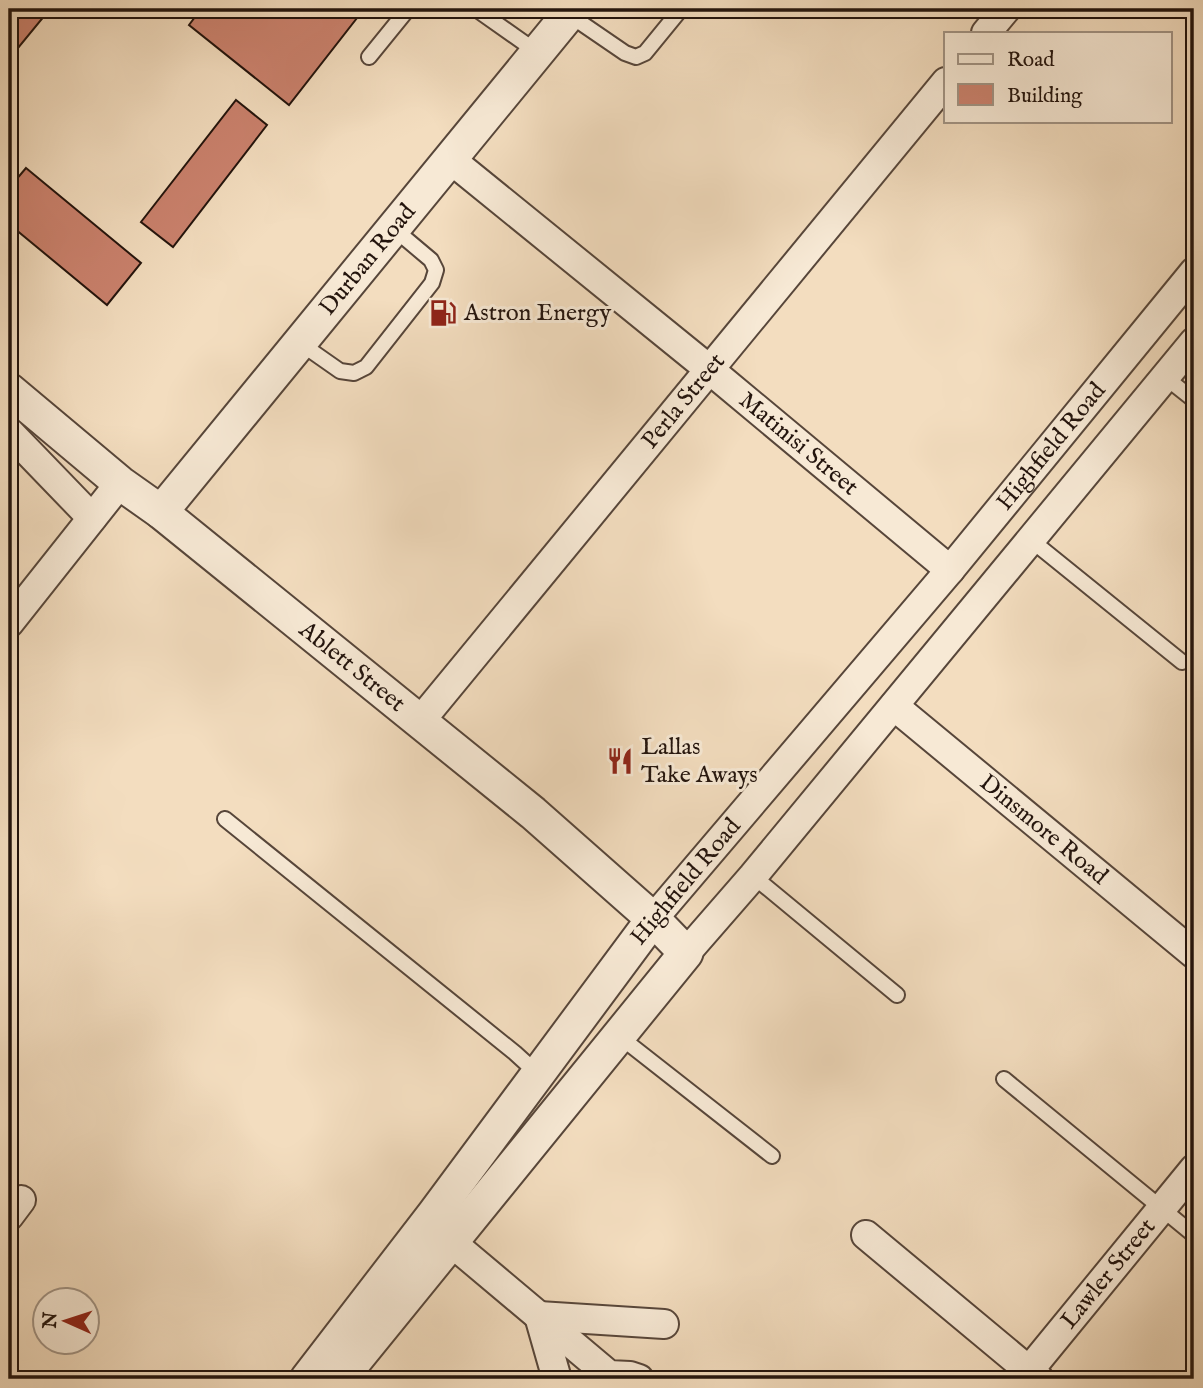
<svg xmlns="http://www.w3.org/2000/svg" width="1203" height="1388" viewBox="0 0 1203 1388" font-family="'IM FELL English',serif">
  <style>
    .building { fill: #cb826e; stroke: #23140d; stroke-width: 2 }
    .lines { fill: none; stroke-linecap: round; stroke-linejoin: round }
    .service-casing { stroke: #57463a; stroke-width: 18 }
    .minor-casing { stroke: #57463a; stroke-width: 32 }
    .tertiary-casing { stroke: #57463a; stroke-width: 37 }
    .service { stroke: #f7e9d5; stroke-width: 14 }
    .minor { stroke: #f7e9d5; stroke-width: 28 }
    .tertiary { stroke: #f7e9d5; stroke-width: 33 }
    .labels { text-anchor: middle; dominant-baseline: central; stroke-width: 6; stroke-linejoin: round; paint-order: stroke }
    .street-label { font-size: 24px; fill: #23140d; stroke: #f7e9d5 }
    .poi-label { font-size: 24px; fill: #23140d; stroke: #f7e9d5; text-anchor: start }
  </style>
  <rect width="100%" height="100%" fill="#f3ddbf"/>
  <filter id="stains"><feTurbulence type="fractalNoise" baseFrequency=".00286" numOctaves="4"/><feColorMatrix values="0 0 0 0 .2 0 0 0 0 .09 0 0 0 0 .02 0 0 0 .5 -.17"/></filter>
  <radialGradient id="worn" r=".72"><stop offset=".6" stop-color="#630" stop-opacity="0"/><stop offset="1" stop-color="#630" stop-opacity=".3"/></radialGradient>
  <g class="building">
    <path d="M9 9H50L9 59Z"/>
    <path d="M201 9H364L289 105 189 25Z"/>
    <path d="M236 100 267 125 173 247 141 222Z"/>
    <path d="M26 168 141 263 107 305 9 224V188Z"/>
  </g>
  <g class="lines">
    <defs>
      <g id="service">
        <path d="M476 9 537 52"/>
        <path d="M568 14 625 53 636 57 645 53 681 9"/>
        <path d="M369 57 408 9"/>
        <path d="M300 343 340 371 354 373 366 367 432 283 436 270 431 260 393 228"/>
        <path d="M1165 377 1194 400"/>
        <path d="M1031 540 1182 662"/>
        <path d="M225 819 515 1053 538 1074"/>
        <path d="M753 876 897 995"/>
        <path d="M619 1036 772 1156"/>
        <path d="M1004 1079 1194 1235"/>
      </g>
      <g id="minor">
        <path d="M986 33 1006 9"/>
        <path id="s1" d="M450 159 710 370 950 570"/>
        <path d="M9 432 92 518"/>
        <path d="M9 623 120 483"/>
        <path id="s2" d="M894 706 1194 954"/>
        <path id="s3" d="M421 720 946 82"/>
        <path id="s4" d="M653 919 950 570 1194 272"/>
        <path d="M686 953 753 876 1194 342"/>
        <path d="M9 1216 21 1200"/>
        <path d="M866 1235 1039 1379"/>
        <path d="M452 1243 609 1375 630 1376 639 1379"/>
        <path d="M557 1379 539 1316 664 1324"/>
        <path id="s5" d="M1022 1379 1194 1169"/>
      </g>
      <g id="tertiary">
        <path id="s6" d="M9 390 120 483 161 512 533 813 653 919 686 953 340 1379"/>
        <path id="s7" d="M161 512 573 9"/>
        <path d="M307 1379 434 1214 653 919"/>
      </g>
    </defs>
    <use href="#service" class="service-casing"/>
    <use href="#minor" class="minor-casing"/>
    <use href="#tertiary" class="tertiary-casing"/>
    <use href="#service" class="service"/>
    <use href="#minor" class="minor"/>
    <use href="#tertiary" class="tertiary"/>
  </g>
  <defs>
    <symbol id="fuel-bare" viewBox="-9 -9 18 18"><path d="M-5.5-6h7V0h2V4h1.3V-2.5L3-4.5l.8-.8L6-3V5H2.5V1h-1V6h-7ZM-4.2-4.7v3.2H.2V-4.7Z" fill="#8f2418" stroke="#f7e9d5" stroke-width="2.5" paint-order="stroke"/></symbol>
    <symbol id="restaurant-bare" viewBox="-9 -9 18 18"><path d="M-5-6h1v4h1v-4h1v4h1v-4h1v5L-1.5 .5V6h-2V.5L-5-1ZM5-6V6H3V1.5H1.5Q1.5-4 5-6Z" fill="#8f2418" stroke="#f7e9d5" stroke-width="2.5" paint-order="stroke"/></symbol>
  </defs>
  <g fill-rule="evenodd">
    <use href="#fuel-bare" x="424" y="294" width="38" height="38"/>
    <use href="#restaurant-bare" x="601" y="742" width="38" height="38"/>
  </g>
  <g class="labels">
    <g class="street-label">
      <text stroke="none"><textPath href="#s7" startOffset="326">Durban Road</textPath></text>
      <text stroke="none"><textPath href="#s3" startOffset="413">Perla Street</textPath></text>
      <text stroke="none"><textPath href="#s1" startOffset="450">Matinisi Street</textPath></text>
      <text stroke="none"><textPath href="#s4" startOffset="618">Highfield Road</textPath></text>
      <text stroke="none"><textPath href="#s6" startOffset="441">Ablett Street</textPath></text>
      <text stroke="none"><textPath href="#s2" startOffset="194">Dinsmore Road</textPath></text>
      <text transform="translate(686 882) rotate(-50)">Highfield Road</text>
      <text stroke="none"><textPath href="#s5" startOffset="136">Lawler Street</textPath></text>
    </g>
    <g class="poi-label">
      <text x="464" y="313">Astron Energy</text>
      <text x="641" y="747">Lallas<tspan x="641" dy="28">Take Aways</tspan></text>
    </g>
  </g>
  <rect width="1203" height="1388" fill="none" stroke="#f3ddbf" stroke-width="35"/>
  <rect x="10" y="10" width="1182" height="1367" fill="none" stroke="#23140d" stroke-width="3.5"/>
  <rect x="18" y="18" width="1168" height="1353" fill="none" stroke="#23140d" stroke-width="2"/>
  <rect x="944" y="32" width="228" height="91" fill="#f7e9d5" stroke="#a29485" stroke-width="2"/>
  <rect x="958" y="54" width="35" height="10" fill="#f7e9d5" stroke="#a29485" stroke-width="2"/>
  <text x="1007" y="66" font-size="21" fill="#23140d">Road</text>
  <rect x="958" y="84" width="35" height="21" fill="#cb826e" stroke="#a29485" stroke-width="2"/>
  <text x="1007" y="102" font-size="21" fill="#23140d">Building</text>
  <g transform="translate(66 1321) rotate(273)"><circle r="33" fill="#f7e9d5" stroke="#a29485" stroke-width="2"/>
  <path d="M0-5L12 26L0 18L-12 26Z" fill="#8f2418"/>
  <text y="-10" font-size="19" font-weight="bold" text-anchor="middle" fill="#23140d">N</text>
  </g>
  <rect width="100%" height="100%" filter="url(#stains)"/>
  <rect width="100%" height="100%" fill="url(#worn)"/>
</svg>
